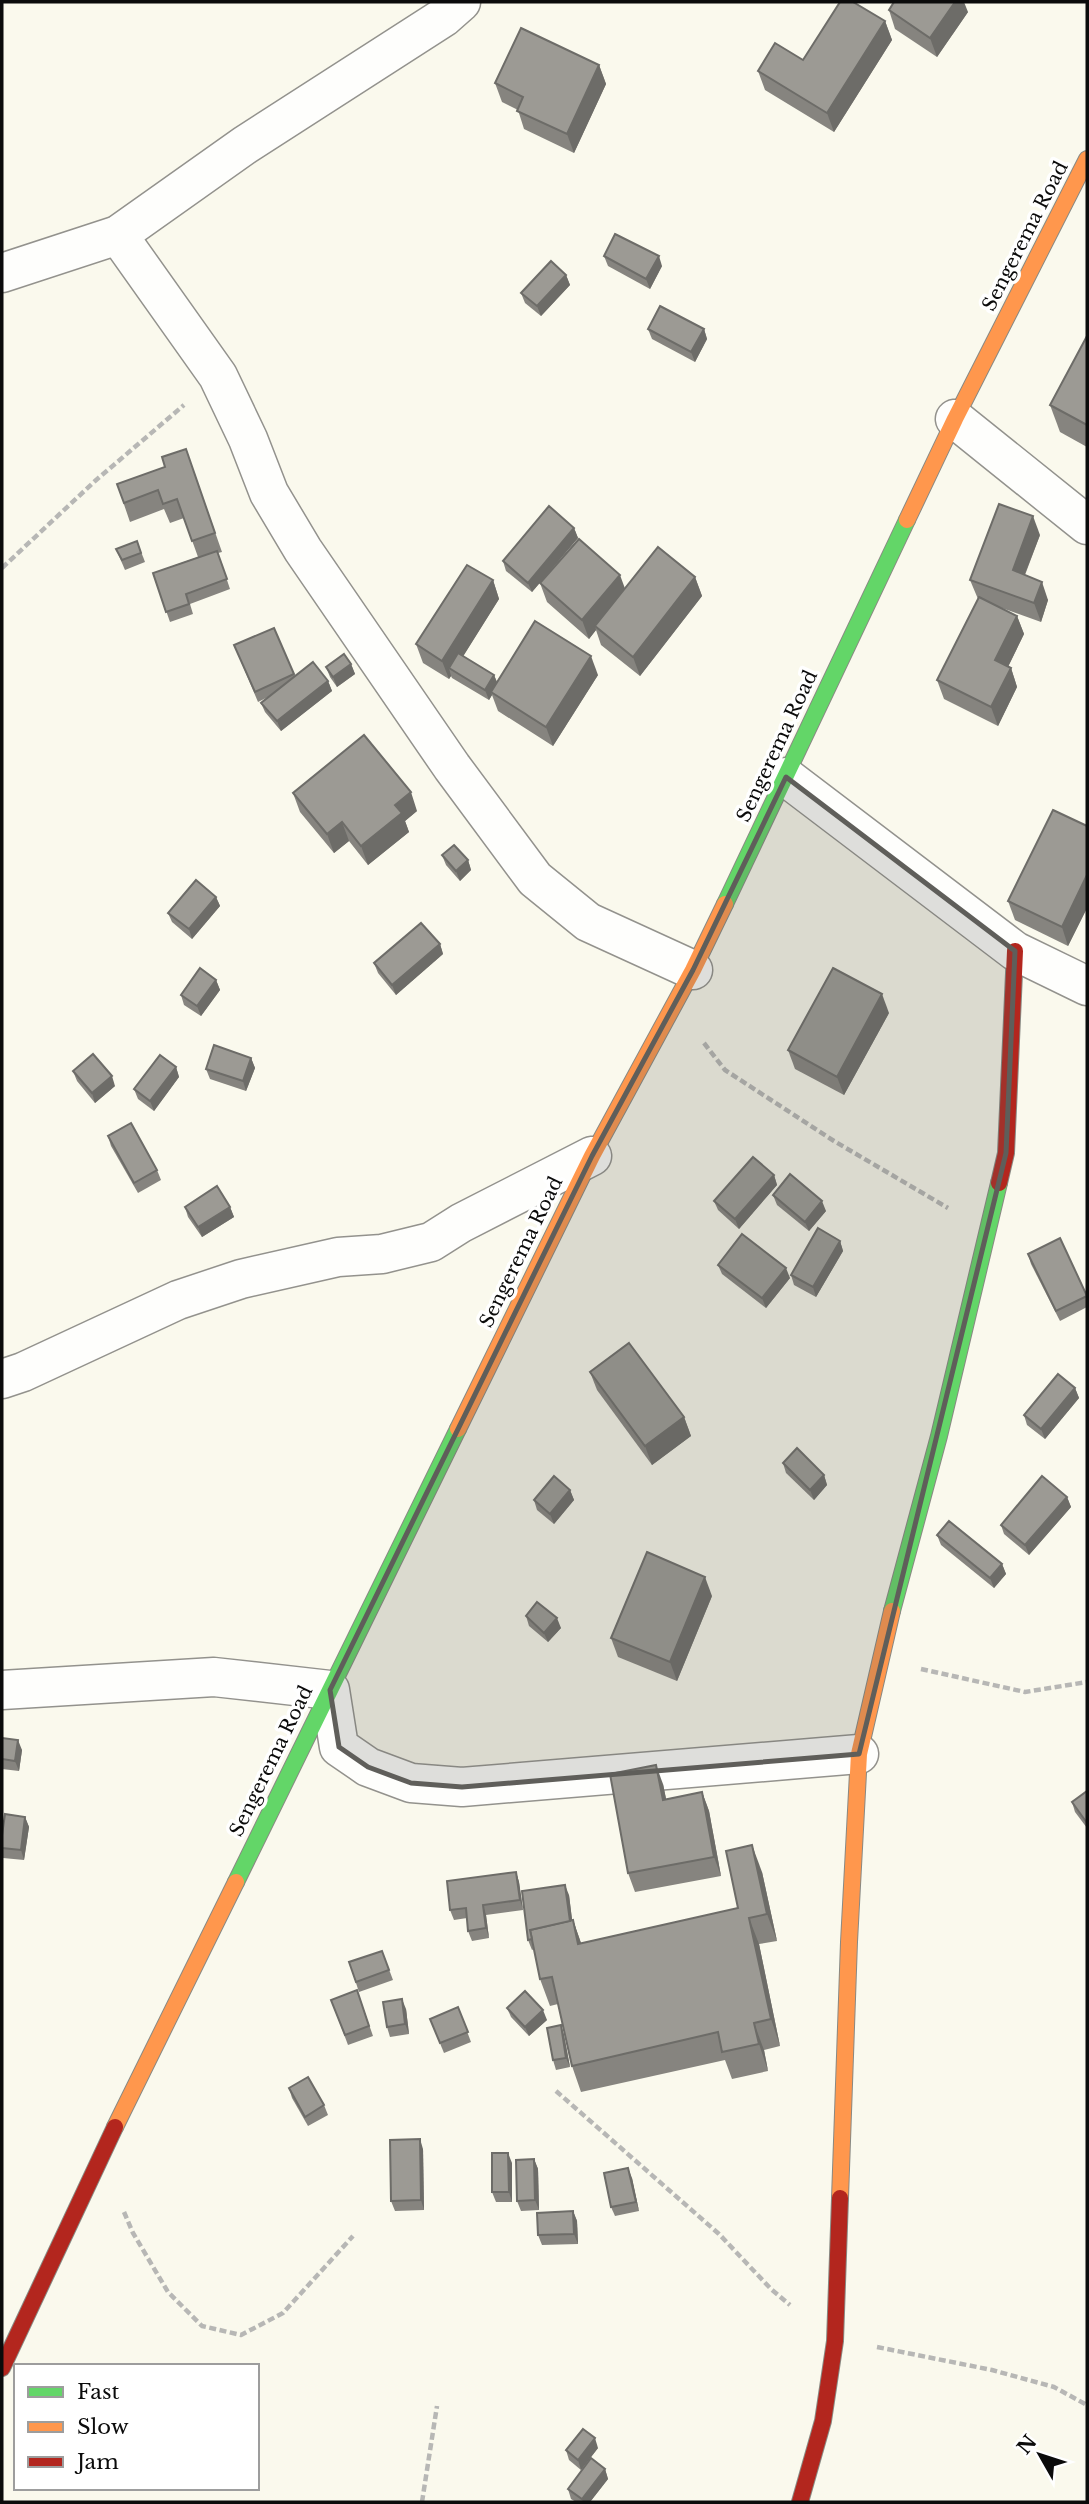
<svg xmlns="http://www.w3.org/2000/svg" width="1089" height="2504" viewBox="0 0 1089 2504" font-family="'Libre Baskerville',serif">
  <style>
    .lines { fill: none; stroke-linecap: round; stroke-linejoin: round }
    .street-casing { stroke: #93928d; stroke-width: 41 }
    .fast-casing { stroke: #898983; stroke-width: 18 }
    .slow-casing { stroke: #898983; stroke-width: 18 }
    .jam-casing { stroke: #898983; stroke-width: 18 }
    .path { stroke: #b7b7b5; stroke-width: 4.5; stroke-dasharray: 7 3.5; stroke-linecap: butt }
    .street { stroke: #fefefc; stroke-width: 38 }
    .fast { stroke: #63d668; stroke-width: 16 }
    .slow { stroke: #ff974d; stroke-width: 16 }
    .jam { stroke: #b3261e; stroke-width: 16 }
    .wall { fill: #86847f }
    .shaded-wall { fill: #6d6c68 }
    .building { fill: #9c9a94; stroke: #6d6c68; stroke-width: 2 }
    .marked { fill: #5f5e5a; fill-opacity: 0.2; stroke: #5f5e5a; stroke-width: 5; stroke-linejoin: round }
    .labels { text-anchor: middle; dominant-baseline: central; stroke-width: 7; stroke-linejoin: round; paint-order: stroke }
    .street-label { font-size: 19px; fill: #0b0b0b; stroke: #fff }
  </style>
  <rect width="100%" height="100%" fill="#faf9ed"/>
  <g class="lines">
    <defs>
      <g id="street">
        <path d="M118 235 218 376 248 439 269 493 303 550 452 767 535 879 588 922 693 970"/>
        <path d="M2 273 118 235 245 145 444 17 461 2"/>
        <path d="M955 419 1087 525"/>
        <path d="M786 777 1015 951 1087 986"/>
        <path d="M2 1379 23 1372 178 1300 241 1279 338 1257 382 1254 431 1242 461 1223 592 1156"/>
        <path d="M2 1690 214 1677 330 1690 339 1747 368 1767 411 1783 462 1787 859 1754"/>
      </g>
      <g id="fast">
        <path d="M725 904 907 520"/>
        <path d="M892 1611 939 1436 999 1183"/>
        <path d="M236 1882 458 1429"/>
      </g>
      <g id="slow">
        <path d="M907 520 955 419 1087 159"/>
        <path d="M458 1429 592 1156 693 970 725 904"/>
        <path d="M115 2127 236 1882"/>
        <path d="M840 2198 849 1942 859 1754 892 1611"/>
      </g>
      <g id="jam">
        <path d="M999 1183 1006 1153 1015 951"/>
        <path d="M2 2368 115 2127"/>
        <path d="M800 2502 823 2421 835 2341 840 2198"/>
      </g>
    </defs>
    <use href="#street" class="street-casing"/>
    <use href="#fast" class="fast-casing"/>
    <use href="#slow" class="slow-casing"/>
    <use href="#jam" class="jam-casing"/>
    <g class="path">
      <path d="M2 568 95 481 184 405"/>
      <path d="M704 1043 725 1070 834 1141 948 1208"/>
      <path d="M921 1669 1025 1692 1087 1682"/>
      <path d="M556 2091 719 2234 771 2289 790 2305"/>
      <path d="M124 2212 133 2233 168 2292 202 2326 241 2335 283 2313 353 2236"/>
      <path d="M877 2347 992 2370 1054 2387 1087 2405"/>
      <path d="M422 2502 437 2406"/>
    </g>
    <use href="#street" class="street"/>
    <use href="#fast" class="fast"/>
    <use href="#slow" class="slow"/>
    <use href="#jam" class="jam"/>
  </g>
  <g class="wall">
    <path d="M889 10 968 12 937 57 895 29Z"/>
    <path d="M885 21 892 40 834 132 765 90 758 71 803 60Z"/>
    <path d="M599 65 606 84 574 153 524 129 518 110 502 102 495 83Z"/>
    <path d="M604 256 662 266 650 289 608 266Z"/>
    <path d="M566 275 570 285 541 316 525 303 521 293Z"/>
    <path d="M648 329H704L707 339 695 362 652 339Z"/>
    <path d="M1087 336V447L1060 432 1050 405Z"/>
    <path d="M186 449 222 552 218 553 230 589 190 604 193 614 170 622 153 573 198 557 184 518 170 523 164 509 130 522 117 484 165 467Z"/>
    <path d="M574 528 578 538 532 592 506 571 503 561Z"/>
    <path d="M1040 535 1025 575 1048 600 1041 622 999 607 1017 616 1024 634 1008 667 1011 668 1017 687 998 726 944 699 937 680 978 599 970 580Z"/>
    <path d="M137 541 145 562 125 570 116 549Z"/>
    <path d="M695 577 702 596 640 676 601 645 596 630 589 639 547 602 540 583 625 588Z"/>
    <path d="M493 580 499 599 463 656 494 675 497 682 598 675 553 746 498 711 492 695 489 700 452 678 451 676 449 679 423 663 416 644Z"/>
    <path d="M274 628 295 676 328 681 332 691 281 731 265 712 261 703 268 697 258 702 234 645Z"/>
    <path d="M351 664 355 674 337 687 330 677 326 667Z"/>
    <path d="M293 793 417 811 405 821 409 832 368 865 349 841 334 853 300 812Z"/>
    <path d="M1087 826V908L1068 946 1015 920 1008 901Z"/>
    <path d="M442 855 468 860 471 870 460 881 446 865Z"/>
    <path d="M216 897 220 906 192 939 172 922 168 913Z"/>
    <path d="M440 944 443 954 396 995 378 973 374 963Z"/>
    <path d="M216 980 220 990 201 1016 184 1005 181 995Z"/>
    <path d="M889 1013 844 1095 795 1069 788 1050Z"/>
    <path d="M251 1058 255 1068 246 1091 210 1079 206 1069Z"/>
    <path d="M176 1067 179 1077 154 1111 138 1099 134 1089Z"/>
    <path d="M73 1071 115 1086 95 1103 77 1081Z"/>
    <path d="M108 1136 157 1170 161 1180 138 1193 111 1146Z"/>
    <path d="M774 1175 777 1185 739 1229 718 1210 714 1201Z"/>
    <path d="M773 1195 826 1211 809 1231 777 1205Z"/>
    <path d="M185 1207H230L234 1217 202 1237 188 1217Z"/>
    <path d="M840 1241 843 1251 816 1297 794 1285 791 1275Z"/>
    <path d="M1028 1254 1087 1294V1307L1060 1321 1031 1264Z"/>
    <path d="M718 1265 790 1278 766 1308 722 1274Z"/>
    <path d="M590 1372 684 1417 691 1436 652 1465 597 1390Z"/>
    <path d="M1075 1388 1079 1398 1045 1439 1027 1425 1024 1415Z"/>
    <path d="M783 1463 824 1475 827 1485 814 1500 786 1473Z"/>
    <path d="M570 1490 574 1500 554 1524 537 1510 534 1500Z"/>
    <path d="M1067 1497 1071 1507 1029 1555 1004 1534 1001 1525Z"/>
    <path d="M937 1535 1002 1564 1006 1574 994 1588 941 1545Z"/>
    <path d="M712 1596 677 1681 618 1657 611 1638Z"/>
    <path d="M526 1616 561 1628 548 1642 529 1626Z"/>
    <path d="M2 1738 22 1750 19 1771 2 1769Z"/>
    <path d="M663 1784 666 1799 702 1792 709 1811 721 1876 635 1892 628 1873Z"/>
    <path d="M1087 1791V1828L1075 1812 1072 1802Z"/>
    <path d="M25 1817 29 1827 24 1860 3 1858 2 1853V1835Z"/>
    <path d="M516 1872 519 1882 523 1910 486 1915 489 1938 472 1941 468 1931 467 1918 454 1920 450 1910Z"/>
    <path d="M762 1872 777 1941 759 1944 780 2046 764 2050 768 2071 732 2079 725 2060 581 2092 572 2066 558 2004 550 2006 540 1979 534 1949 532 1950 528 1940 569 1895 572 1920H573L581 1943 738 1908Z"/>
    <path d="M382 1951 393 1980 359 1992 349 1962Z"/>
    <path d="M357 1990 373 2036 348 2045 331 2000Z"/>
    <path d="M458 2007 471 2042 444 2053 430 2019Z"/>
    <path d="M507 2008 547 2020 529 2036 511 2017Z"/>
    <path d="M406 2009 409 2034 390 2037 387 2027Z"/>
    <path d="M561 2025 564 2035 570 2067 556 2070 553 2060Z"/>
    <path d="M289 2088 324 2105 328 2115 308 2126 292 2098Z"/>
    <path d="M423 2149 424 2210 395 2211 391 2201Z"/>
    <path d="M534 2159 538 2169 539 2210 521 2211 517 2201Z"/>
    <path d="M512 2163V2202H496L492 2192Z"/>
    <path d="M632 2178 639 2211 615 2216 611 2207Z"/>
    <path d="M573 2211 577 2221 578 2244 542 2245 538 2235Z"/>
    <path d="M598 2448 581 2470 569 2460 566 2450Z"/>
    <path d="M605 2469 608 2479 590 2502H576L571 2499 568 2489Z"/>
  </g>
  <g class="shaded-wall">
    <path d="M955 2H964L968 12 937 57 930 38Z"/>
    <path d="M885 21 892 40 834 132 827 113Z"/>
    <path d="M599 65 606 84 574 153 567 134Z"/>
    <path d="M659 256 662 266 650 289 646 279Z"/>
    <path d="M566 275 570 285 541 316 537 306Z"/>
    <path d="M704 329 707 339 695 362 691 352Z"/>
    <path d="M1033 516 1040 535 1019 589 1013 570Z"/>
    <path d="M574 528 578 538 532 592 528 583Z"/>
    <path d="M620 575 627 594 595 626 596 630 589 639 582 620Z"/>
    <path d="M695 577 702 596 640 676 633 657Z"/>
    <path d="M493 580 499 599 454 671 449 668 451 676 449 679 442 661Z"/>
    <path d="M1042 582 1048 600 1041 622 1034 603Z"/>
    <path d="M1017 616 1024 634 1002 679 995 660Z"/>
    <path d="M591 656 598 675 553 746 546 727Z"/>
    <path d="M351 664 355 674 337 687 333 677Z"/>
    <path d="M1011 668 1017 687 998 726 991 707Z"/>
    <path d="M494 675 498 685 491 692 492 695 489 700 485 690Z"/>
    <path d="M328 681 332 691 281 731 277 721Z"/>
    <path d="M411 792 417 811 405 821 409 832 368 865 361 846 395 805Z"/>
    <path d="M342 822 349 841 334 853 327 834Z"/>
    <path d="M468 860 471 870 460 881 456 871Z"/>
    <path d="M1087 875V908L1068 946 1062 927Z"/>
    <path d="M216 897 220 906 192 939 189 929Z"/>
    <path d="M440 944 443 954 396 995 392 985Z"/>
    <path d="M216 980 220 990 201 1016 197 1006Z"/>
    <path d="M882 994 889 1013 844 1095 837 1077Z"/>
    <path d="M251 1058 255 1068 246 1091 243 1081Z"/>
    <path d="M176 1067 179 1077 154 1111 150 1101Z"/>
    <path d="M112 1076 115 1086 95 1103 92 1093Z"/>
    <path d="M774 1175 777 1185 739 1229 735 1219Z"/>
    <path d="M822 1201 826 1211 809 1231 805 1222Z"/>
    <path d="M230 1207 234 1217 202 1237 198 1227Z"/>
    <path d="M840 1241 843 1251 816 1297 813 1287Z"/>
    <path d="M786 1268 790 1278 766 1308 762 1298Z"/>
    <path d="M1075 1388 1079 1398 1045 1439 1041 1429Z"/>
    <path d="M684 1417 691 1436 652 1465 645 1446Z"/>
    <path d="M824 1475 827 1485 814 1500 810 1490Z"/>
    <path d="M570 1490 574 1500 554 1524 550 1514Z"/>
    <path d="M1067 1497 1071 1507 1029 1555 1025 1545Z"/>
    <path d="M1002 1564 1006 1574 994 1588 990 1578Z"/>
    <path d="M705 1577 712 1596 677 1681 670 1662Z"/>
    <path d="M557 1618 561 1628 548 1642 544 1633Z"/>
    <path d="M18 1740 22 1750 19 1771 15 1761Z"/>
    <path d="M656 1765 663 1784 670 1818 663 1800Z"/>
    <path d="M702 1792 709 1811 721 1876 714 1857Z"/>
    <path d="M25 1817 29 1827 24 1860 21 1850Z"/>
    <path d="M752 1845 762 1872 777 1941 767 1914Z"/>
    <path d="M516 1872 519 1882 523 1910 520 1900Z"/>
    <path d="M565 1885 569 1895 575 1943 571 1933Z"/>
    <path d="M483 1905 486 1915 489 1938 486 1928Z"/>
    <path d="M749 1918 759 1944 780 2046 771 2019Z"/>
    <path d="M573 1920 582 1946 578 1944Z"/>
    <path d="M402 1999 406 2009 409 2034 405 2024Z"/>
    <path d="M543 2010 547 2020 529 2036 525 2027Z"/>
    <path d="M754 2023 764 2050 768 2071 759 2044Z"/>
    <path d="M561 2025 564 2035 570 2067 566 2058Z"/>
    <path d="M420 2139 423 2149 424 2210 421 2200Z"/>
    <path d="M508 2153 512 2163V2202L509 2192Z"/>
    <path d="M534 2159 538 2169 539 2210 535 2200Z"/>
    <path d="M628 2168 632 2178 639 2211 636 2202Z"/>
    <path d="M573 2211 577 2221 578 2244 574 2234Z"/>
    <path d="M595 2438 598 2448 581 2470 578 2460Z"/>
    <path d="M605 2469 608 2479 590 2502H583L582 2499Z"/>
  </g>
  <g class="building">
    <path d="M840 2H853L885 21 827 113 758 71 775 43 803 60Z"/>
    <path d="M894 2H955L930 38 889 10Z"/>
    <path d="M521 28 599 65 567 134 517 111 523 97 495 83Z"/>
    <path d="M615 234 659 256 646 279 604 256Z"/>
    <path d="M551 261 566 275 537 306 521 293Z"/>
    <path d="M660 306 704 329 691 352 648 329Z"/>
    <path d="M1087 336V425L1050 405Z"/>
    <path d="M186 449 215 533 192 541 177 499 163 504 158 490 124 503 117 484 165 467 162 457Z"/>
    <path d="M999 504 1033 516 1013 570 1042 582 1034 603 970 580Z"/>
    <path d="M549 506 574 528 528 583 503 561Z"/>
    <path d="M579 539 620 575 582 620 540 583Z"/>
    <path d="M137 541 141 553 122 560 116 549Z"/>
    <path d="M658 547 695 577 633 657 595 626Z"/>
    <path d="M217 551 227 579 186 594 189 604 166 612 153 573Z"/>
    <path d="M467 565 493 580 442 661 416 644Z"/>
    <path d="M979 597 1017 616 995 660 1011 668 991 707 937 680Z"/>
    <path d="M535 621 591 656 546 727 491 692Z"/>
    <path d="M274 628 294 674 255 692 234 645Z"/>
    <path d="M458 653 494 675 485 690 449 668Z"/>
    <path d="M344 654 351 664 333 677 326 667Z"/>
    <path d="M313 662 328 681 277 721 261 703Z"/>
    <path d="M364 735 411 792 395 805 402 813 361 846 342 822 327 834 293 793Z"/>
    <path d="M1053 810 1087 826V875L1062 927 1008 901Z"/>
    <path d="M454 845 468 860 456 871 442 855Z"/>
    <path d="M196 880 216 897 189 929 168 913Z"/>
    <path d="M421 923 440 944 392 985 374 963Z"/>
    <path d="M200 968 216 980 197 1006 181 995Z"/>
    <path d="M833 968 882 994 837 1077 788 1050Z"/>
    <path d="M214 1045 251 1058 243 1081 206 1069Z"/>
    <path d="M93 1054 112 1076 92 1093 73 1071Z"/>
    <path d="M160 1055 176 1067 150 1101 134 1089Z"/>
    <path d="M131 1123 157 1170 134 1183 108 1136Z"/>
    <path d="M753 1157 774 1175 735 1219 714 1201Z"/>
    <path d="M790 1174 822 1201 805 1222 773 1195Z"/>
    <path d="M217 1186 230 1207 198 1227 185 1207Z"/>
    <path d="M818 1228 840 1241 813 1287 791 1275Z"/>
    <path d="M742 1234 786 1268 762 1298 718 1265Z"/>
    <path d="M1060 1238 1087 1296 1056 1311 1028 1254Z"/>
    <path d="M629 1343 684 1417 645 1446 590 1372Z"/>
    <path d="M1058 1374 1075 1388 1041 1429 1024 1415Z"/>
    <path d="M797 1448 824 1475 810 1490 783 1463Z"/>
    <path d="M554 1476 570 1490 550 1514 534 1500Z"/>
    <path d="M1042 1476 1067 1497 1025 1545 1001 1525Z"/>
    <path d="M949 1521 1002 1564 990 1578 937 1535Z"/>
    <path d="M647 1552 705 1577 670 1662 611 1638Z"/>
    <path d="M537 1602 557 1618 544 1633 526 1616Z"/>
    <path d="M2 1738 18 1740 15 1761 2 1759Z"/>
    <path d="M656 1765 663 1800 702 1792 714 1857 628 1873 610 1774Z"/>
    <path d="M1087 1791V1823L1072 1802Z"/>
    <path d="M5 1814 25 1817 21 1850 2 1848V1835Z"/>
    <path d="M752 1845 767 1914 749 1918 771 2019 754 2023 759 2044 722 2052 718 2032 572 2066 552 1977 540 1979 530 1930 573 1920 578 1944 738 1908 726 1851Z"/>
    <path d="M516 1872 520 1900 483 1905 486 1928 468 1931 466 1908 450 1910 447 1881Z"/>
    <path d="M565 1885 570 1921 530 1930 532 1939 528 1940 522 1891Z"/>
    <path d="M382 1951 389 1970 356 1982 349 1962Z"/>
    <path d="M357 1990 369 2026 345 2035 331 2000Z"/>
    <path d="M525 1991 543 2010 525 2027 507 2008Z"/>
    <path d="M402 1999 405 2024 387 2027 383 2002Z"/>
    <path d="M458 2007 468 2032 440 2043 430 2019Z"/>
    <path d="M561 2025 566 2058 553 2060 547 2028Z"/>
    <path d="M308 2077 324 2105 305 2117 289 2088Z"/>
    <path d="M420 2139 421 2200 391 2201 390 2140Z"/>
    <path d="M492 2153H508L509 2192H492Z"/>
    <path d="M534 2159 535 2200 517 2201 516 2160Z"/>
    <path d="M628 2168 636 2202 611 2207 604 2173Z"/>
    <path d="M573 2211 574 2234 538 2235 537 2213Z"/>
    <path d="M583 2429 595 2438 578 2460 566 2450Z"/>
    <path d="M591 2458 605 2469 582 2499 568 2489Z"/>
  </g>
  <path class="marked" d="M786 777 1015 951 1006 1153 859 1754 462 1787 411 1783 368 1767 339 1747 330 1690 592 1156 693 970Z"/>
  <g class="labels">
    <g class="street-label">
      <text transform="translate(1025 236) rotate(-63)">Sengerema Road</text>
      <text transform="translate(777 746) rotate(-65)">Sengerema Road</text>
      <text transform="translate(521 1252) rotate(-64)">Sengerema Road</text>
      <text transform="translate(271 1761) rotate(-64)">Sengerema Road</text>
    </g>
  </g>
  <rect width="1089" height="2504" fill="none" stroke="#0b0b0b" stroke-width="7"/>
  <rect x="14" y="2364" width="245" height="126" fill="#ffffff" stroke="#9d9d9d" stroke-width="2"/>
  <rect x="28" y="2387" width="35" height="10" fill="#63d668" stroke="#9d9d9d" stroke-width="2"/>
  <text x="77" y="2399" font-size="21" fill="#0b0b0b">Fast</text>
  <rect x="28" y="2422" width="35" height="10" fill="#ff974d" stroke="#9d9d9d" stroke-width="2"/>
  <text x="77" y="2434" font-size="21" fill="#0b0b0b">Slow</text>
  <rect x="28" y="2457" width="35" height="10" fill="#b3261e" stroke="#9d9d9d" stroke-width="2"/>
  <text x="77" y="2469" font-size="21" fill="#0b0b0b">Jam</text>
  <g transform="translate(1040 2455) rotate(309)" stroke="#ffffff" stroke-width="5" paint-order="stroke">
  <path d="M0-5L12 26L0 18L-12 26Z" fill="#0b0b0b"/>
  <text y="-10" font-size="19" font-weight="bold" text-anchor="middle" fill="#0b0b0b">N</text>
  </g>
</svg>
